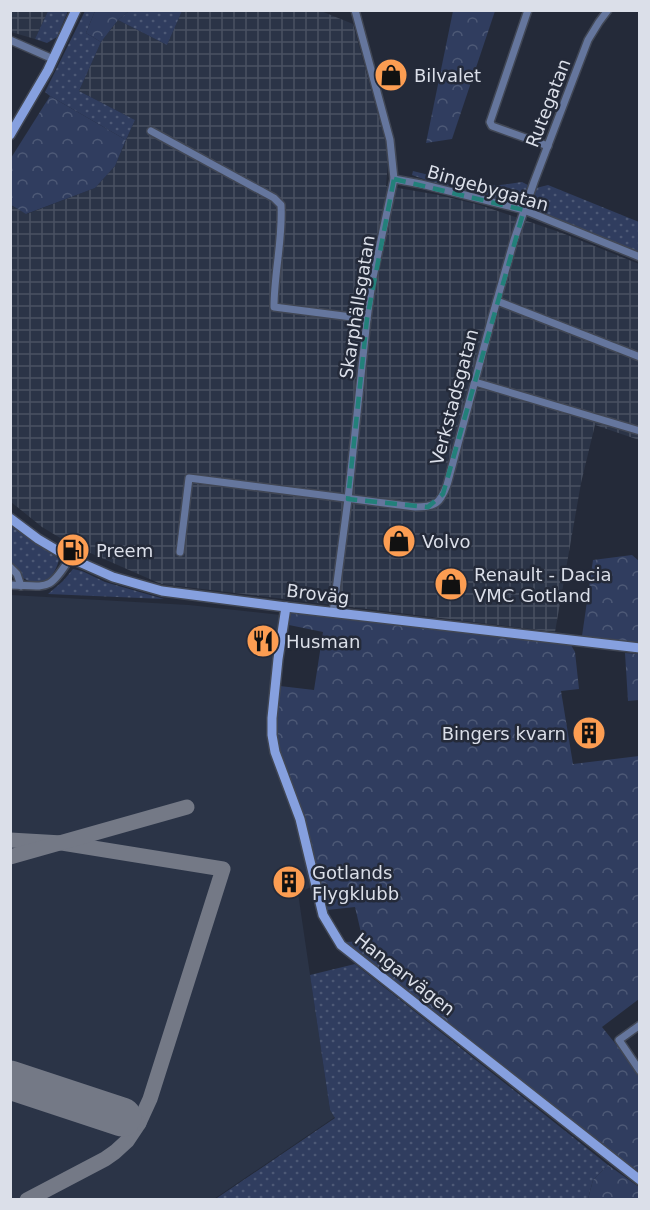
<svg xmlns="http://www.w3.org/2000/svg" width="650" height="1210" viewBox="0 0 650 1210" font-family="'DejaVu Sans',sans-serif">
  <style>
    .built { fill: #2b3447 }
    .industrial { fill: url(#industrial-grid) }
    .grass { fill: url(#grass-dots) }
    .forest { fill: url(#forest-crowns) }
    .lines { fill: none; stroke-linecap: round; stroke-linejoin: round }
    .taxiway { stroke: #747986; stroke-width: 15 }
    .runway { stroke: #747986; stroke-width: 39 }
    .street-casing { stroke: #414755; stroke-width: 10 }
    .secondary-casing { stroke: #414755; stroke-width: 12 }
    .street { stroke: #65769d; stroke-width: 7 }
    .secondary { stroke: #86a0df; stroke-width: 9 }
    .marked { fill: none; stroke: #23807a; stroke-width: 4.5; stroke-dasharray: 12 8; stroke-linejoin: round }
    .labels { text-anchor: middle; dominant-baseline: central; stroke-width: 5; stroke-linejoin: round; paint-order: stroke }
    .poi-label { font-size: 18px; fill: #dbdfe9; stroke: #242a39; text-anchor: start }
    .street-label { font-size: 18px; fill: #dbdfe9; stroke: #242a39 }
  </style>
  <defs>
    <pattern id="industrial-grid" width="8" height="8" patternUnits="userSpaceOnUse" patternTransform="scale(1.5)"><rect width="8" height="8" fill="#2b3447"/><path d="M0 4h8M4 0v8" fill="none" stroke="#495162"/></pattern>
    <pattern id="grass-dots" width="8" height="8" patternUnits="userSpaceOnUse" patternTransform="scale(1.5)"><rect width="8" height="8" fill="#303d5f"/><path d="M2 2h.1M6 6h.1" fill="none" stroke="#4d5976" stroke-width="1.8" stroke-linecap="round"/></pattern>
    <pattern id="forest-crowns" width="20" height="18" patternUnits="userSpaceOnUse" patternTransform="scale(1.5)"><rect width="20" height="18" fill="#303d5f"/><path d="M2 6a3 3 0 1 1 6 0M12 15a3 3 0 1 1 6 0" fill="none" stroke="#4d5976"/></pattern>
  </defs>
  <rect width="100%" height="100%" fill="#242a39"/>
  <path class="built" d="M11 595 189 605 281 615 268 737 294 815 311 887 298 893 330 1110 335 1117 214 1199 11 1200Z"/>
  <g class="industrial">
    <path d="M10 11H48L35 39 11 32Z"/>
    <path d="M182 11H321L353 24 385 140 388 162 386 186 439 195 480 205 562 233 639 264V440L595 425 581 483 555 632 161 584 72 545 42 527 11 502 10 205 27 214 95 188 115 166 135 120 79 91 101 42 118 20 167 45Z"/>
  </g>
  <g class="grass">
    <path d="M48 11H68L57 37 47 43 35 39Z"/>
    <path d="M85 11H95L86 33 101 42 79 91 135 120 126 140 50 96 45 92Z"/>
    <path d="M129 11H182L167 45 118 20Z"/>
    <path d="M413 171 465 184 485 186 500 185 522 182 528 185 520 202 515 203 443 186 412 175Z"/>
    <path d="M548 185 639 222V252L535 210 532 205 536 188Z"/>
    <path d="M11 524 21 533 59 559C56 573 48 584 33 582 23 581 22 572 11 578Z"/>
    <path d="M73 569 82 571 105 582 164 599 48 594 63 581Z"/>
    <path d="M355 964 608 1165 593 1180 588 1199 214 1200 335 1118 330 1110 310 975Z"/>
  </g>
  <g class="forest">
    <path d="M95 11V10L129 11 118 20 101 42 86 33Z"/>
    <path d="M453 11H495L452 139 426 143Z"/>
    <path d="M50 96 126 140 115 166 95 188 26 214 11 205V158Z"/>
    <path d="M632 555 639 561V644L582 636 593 560Z"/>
    <path d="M291 613 571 645 575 652 579 689 561 691 573 764 639 756V999L602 1027 639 1073V1175L355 951 346 942 363 941 355 907 327 910 302 813 279 751 275 723 280 686 314 690 323 632 289 625Z"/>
    <path d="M625 653 639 654V700L628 701Z"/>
    <path d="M608 1165 639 1187V1199H588L593 1180Z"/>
  </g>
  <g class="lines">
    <g class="taxiway">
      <path d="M10 840 62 843 223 869 150 1099 139 1123 127 1141 115 1152 105 1159 27 1200"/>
      <path d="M10 857 187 807"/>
      <path d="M122 1117 139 1123"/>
    </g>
    <path class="runway" d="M10 1080 122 1117"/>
    <defs>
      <g id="street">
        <path d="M528 10 490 122 492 126 548 146"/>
        <path d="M10 40 53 59"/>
        <path d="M151 131 274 198 281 205C283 239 274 273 274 307L367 319"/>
        <path d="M394 179 421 184 524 210 640 257"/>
        <path d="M497 301 640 357"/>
        <path d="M475 382 640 431"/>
        <path d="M180 552 189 478 415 507C435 507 440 504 447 485L491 321 514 240 534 182 588 40 599 22 608 10"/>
        <path d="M10 567 17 574 21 586"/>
        <path d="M10 585C48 586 49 592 70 558"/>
        <path d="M333 613 348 499 367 319 372 282 394 179 390 140 355 10"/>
        <path d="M640 1025 619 1040 640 1071"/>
      </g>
      <g id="secondary">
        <path d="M10 135 48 70 76 10"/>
        <path d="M10 518 38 539 70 558 113 577 162 591 286 607 640 648"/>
        <path d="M286 607 278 659 272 718V735L275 752 300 819 323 915 341 945 640 1180"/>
      </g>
    </defs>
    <use href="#street" class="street-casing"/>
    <use href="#secondary" class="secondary-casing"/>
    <use href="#street" class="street"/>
    <use href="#secondary" class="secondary"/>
  </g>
  <path class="marked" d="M394 179 524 210 443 494 428 507 348 499 367 319Z"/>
  <defs>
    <symbol id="shop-disc" viewBox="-11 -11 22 22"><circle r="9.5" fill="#fc9d52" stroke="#242a39"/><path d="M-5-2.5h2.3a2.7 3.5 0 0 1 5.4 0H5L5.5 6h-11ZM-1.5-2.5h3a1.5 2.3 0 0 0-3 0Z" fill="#111"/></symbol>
    <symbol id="fuel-disc" viewBox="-11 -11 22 22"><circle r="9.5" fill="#fc9d52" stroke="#242a39"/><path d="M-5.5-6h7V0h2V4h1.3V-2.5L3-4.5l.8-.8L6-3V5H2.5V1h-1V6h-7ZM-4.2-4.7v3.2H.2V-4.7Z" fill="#111"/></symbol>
    <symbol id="restaurant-disc" viewBox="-11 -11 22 22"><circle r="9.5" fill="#fc9d52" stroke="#242a39"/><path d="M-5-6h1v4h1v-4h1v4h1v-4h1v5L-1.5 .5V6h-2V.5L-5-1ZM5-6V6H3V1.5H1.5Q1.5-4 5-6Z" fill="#111"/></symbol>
    <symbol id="building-disc" viewBox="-11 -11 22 22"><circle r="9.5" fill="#fc9d52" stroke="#242a39"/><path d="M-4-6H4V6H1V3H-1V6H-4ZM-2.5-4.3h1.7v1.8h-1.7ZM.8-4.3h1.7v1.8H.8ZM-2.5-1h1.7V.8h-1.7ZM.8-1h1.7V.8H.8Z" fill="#111"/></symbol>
  </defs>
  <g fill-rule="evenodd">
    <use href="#shop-disc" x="372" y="56" width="38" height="38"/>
    <use href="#shop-disc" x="380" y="522" width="38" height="38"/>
    <use href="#fuel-disc" x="54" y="531" width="38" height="38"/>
    <use href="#shop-disc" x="432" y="565" width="38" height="38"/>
    <use href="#restaurant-disc" x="244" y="622" width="38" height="38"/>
    <use href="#building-disc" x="570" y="714" width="38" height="38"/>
    <use href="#building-disc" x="270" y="863" width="38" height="38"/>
  </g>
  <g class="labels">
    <g class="poi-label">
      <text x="414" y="75">Bilvalet</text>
      <text x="422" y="541">Volvo</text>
      <text x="96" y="550">Preem</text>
      <text x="474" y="574">Renault - Dacia<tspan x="474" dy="21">VMC Gotland</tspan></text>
      <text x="286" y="641">Husman</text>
      <text x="566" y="733" text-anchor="end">Bingers kvarn</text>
      <text x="312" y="872">Gotlands<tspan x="312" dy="21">Flygklubb</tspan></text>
    </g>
    <g class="street-label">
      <text transform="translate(548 103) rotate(-69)">Rutegatan</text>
      <text transform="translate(488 188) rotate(16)">Bingebygatan</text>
      <text transform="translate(357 307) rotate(-81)">Skarphällsgatan</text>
      <text transform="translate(454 397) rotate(-75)">Verkstadsgatan</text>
      <text transform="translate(318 594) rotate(7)">Broväg</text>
      <text transform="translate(405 974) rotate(38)">Hangarvägen</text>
    </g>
  </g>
  <rect width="650" height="1210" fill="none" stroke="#dbdfe9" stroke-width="24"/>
</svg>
